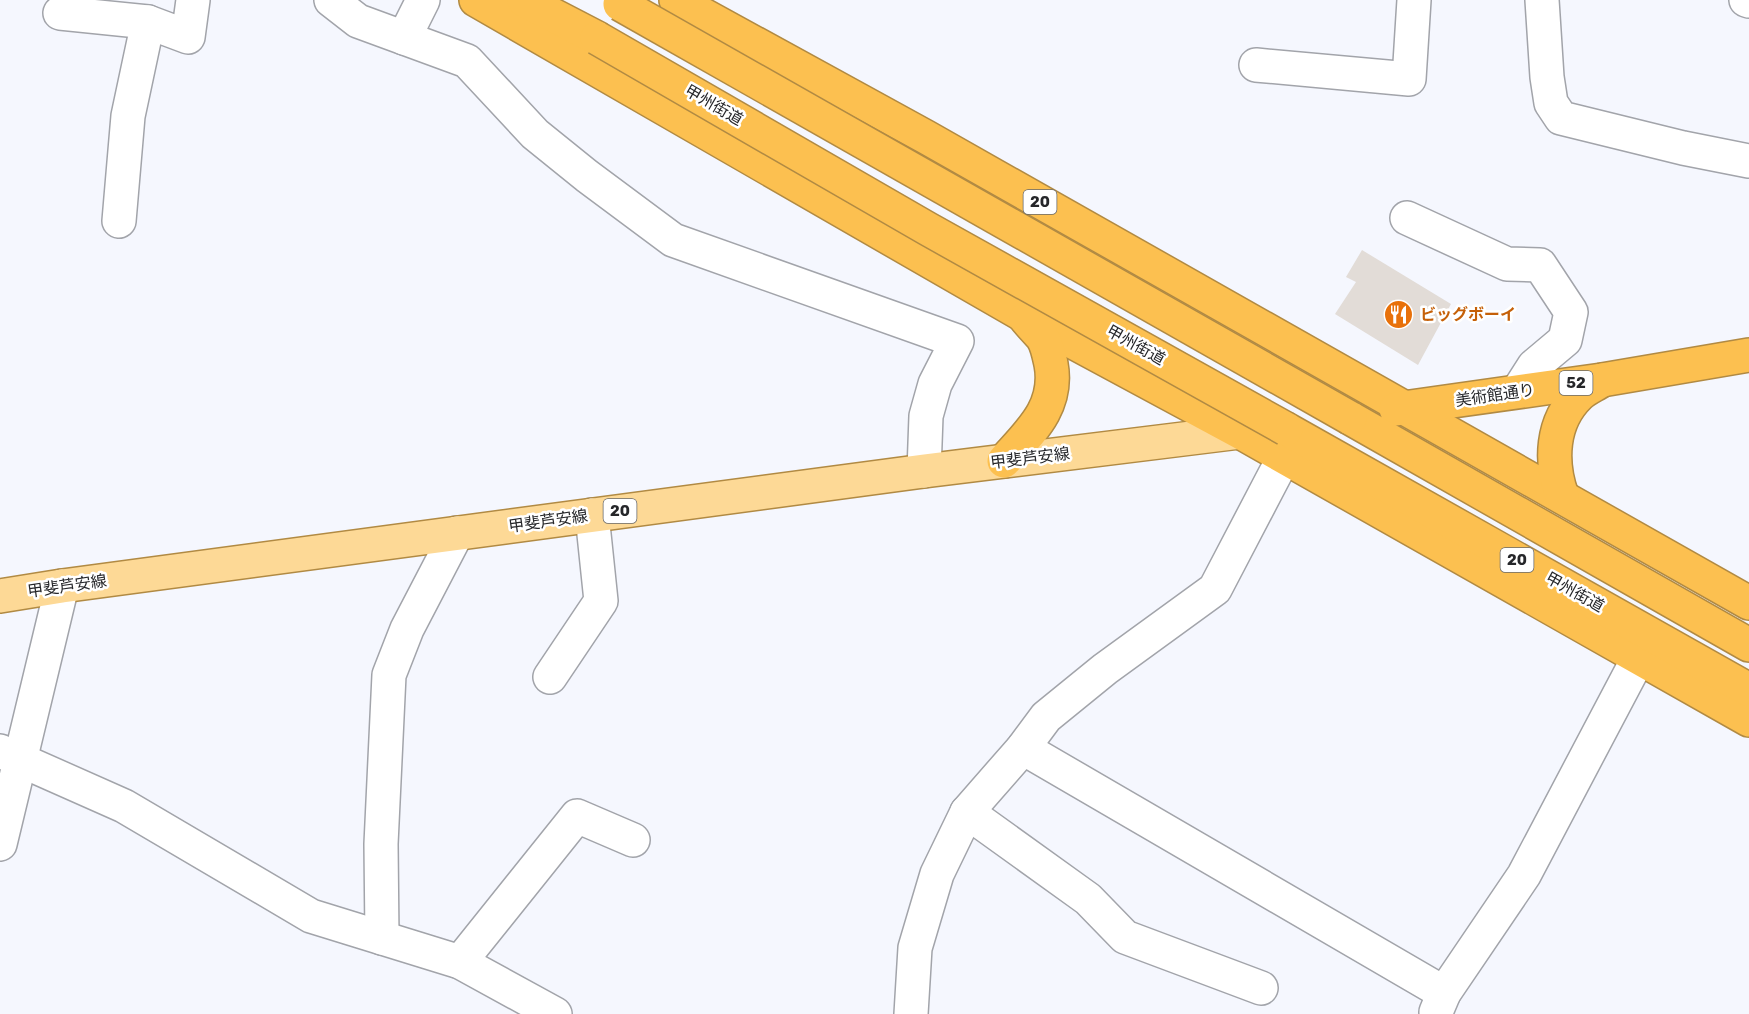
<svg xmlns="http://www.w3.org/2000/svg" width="1749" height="1014" viewBox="0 0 1749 1014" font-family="Rubik,'Noto Sans JP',sans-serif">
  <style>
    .building { fill: #e2dcd7 }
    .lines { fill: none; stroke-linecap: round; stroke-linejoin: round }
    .minor-casing { stroke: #a2a4aa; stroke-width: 36 }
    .major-casing { stroke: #b18a43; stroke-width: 36 }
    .highway-casing { stroke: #b18a43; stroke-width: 36 }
    .minor { stroke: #fff; stroke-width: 33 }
    .major { stroke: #fdd996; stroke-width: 33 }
    .highway { stroke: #fcc050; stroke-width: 33 }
    .highway-bridge-casing { stroke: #b18a43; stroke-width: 36; stroke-linecap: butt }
    .highway-bridge { stroke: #fcc050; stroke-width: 33 }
    .labels { text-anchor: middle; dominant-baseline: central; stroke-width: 5; stroke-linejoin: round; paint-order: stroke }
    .shield { fill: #fff; stroke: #67686a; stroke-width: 1.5 }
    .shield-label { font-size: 15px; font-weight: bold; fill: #26272a }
    .street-label { font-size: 16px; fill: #26272a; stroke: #fff }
    .food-label { font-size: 16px; font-weight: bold; fill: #c56008; stroke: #fff; text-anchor: start }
  </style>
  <rect width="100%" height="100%" fill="#f5f7fe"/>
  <path class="building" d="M1362 250 1451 304 1418 365 1335 314 1356 282 1346 277Z"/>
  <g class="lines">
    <defs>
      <g id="minor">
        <path d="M331 0 358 21 467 61 535 134 587 176 673 240 957 341 935 384 926 416 924 471"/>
        <path d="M1542 0 1547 77 1551 103 1561 118 1683 148 1749 161"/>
        <path d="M1746 0 1749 1"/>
        <path d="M60 13 148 22"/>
        <path d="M404 38 423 0"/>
        <path d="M1256 65 1409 79 1414 0"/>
        <path d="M1407 218 1507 264 1540 265 1571 312 1565 340 1534 366 1518 391"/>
        <path d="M119 221 128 116 148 22 188 37 193 0"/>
        <path d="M550 677 601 601 592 515"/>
        <path d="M1023 748 1444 993"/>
        <path d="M0 751 124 806 311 916 460 962 555 1014"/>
        <path d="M967 812 1088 899 1125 937 1261 988"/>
        <path d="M0 844 62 586"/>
        <path d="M382 938 381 844 389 675 407 629 457 533"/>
        <path d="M460 962 577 816 633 840"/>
        <path d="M1436 1012 1444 993 1524 875 1639 657"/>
        <path d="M911 1014 915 948 937 874 967 812 1023 748 1046 717 1105 669 1215 589 1284 457"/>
      </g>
      <path id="major" d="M0 596 62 586 924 471 1240 432"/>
      <g id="highway">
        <path d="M476 0 1023 315 1240 432 1749 720"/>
        <path d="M524 0 597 38"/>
        <path d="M676 0 926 137 1749 603"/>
        <path d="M1396 409 1602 380 1749 355"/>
        <path d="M1350 418 1749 645"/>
        <path d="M1286 429 1749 690"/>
        <path d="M1004 461C1030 432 1059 407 1051 364 1049 355 1047 344 1042 337 1037 331 1031 325 1026 319"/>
        <path d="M1562 496C1550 462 1551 422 1579 395 1585 389 1595 385 1602 380"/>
      </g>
    </defs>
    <use href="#minor" class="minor-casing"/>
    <use href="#major" class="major-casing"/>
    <use href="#highway" class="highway-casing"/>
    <use href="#minor" class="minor"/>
    <use href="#major" class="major"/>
    <use href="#highway" class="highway"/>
    <defs>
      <g id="highway-bridge">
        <path d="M620 4 1350 418"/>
        <path d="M597 38 928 229 1286 429"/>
      </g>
    </defs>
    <use href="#highway-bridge" class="highway-bridge-casing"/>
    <use href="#highway-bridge" class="highway-bridge"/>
  </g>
  <defs>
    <symbol id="restaurant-disc" viewBox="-11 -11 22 22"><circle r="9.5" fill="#e8710a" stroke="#fff"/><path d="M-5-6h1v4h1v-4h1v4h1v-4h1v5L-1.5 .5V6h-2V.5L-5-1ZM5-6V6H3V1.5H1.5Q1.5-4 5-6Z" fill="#fff"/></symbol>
  </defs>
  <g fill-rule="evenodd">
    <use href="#restaurant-disc" x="1382" y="298" width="33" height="33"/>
  </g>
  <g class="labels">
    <g class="shield">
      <rect x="1023.5" y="190" width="33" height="24" rx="4.5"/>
      <rect x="1559.5" y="371" width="33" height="24" rx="4.5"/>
      <rect x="603.5" y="499" width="33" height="24" rx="4.5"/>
      <rect x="1500.5" y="548" width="33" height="24" rx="4.5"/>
    </g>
    <g class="shield-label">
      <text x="1040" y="202">20</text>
      <text x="1576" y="383">52</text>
      <text x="620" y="511">20</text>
      <text x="1517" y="560">20</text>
    </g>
    <g class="street-label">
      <text transform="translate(714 105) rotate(30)">甲州街道</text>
      <text transform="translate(1136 345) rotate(29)">甲州街道</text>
      <text transform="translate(1495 395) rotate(-8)">美術館通り</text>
      <text transform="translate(1030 458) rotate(-7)">甲斐芦安線</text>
      <text transform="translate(548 521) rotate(-8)">甲斐芦安線</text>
      <text transform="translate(67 586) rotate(-8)">甲斐芦安線</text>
      <text transform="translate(1575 592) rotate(29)">甲州街道</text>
    </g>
    <g class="food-label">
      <text x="1420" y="314">ビッグボーイ</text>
    </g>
  </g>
</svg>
